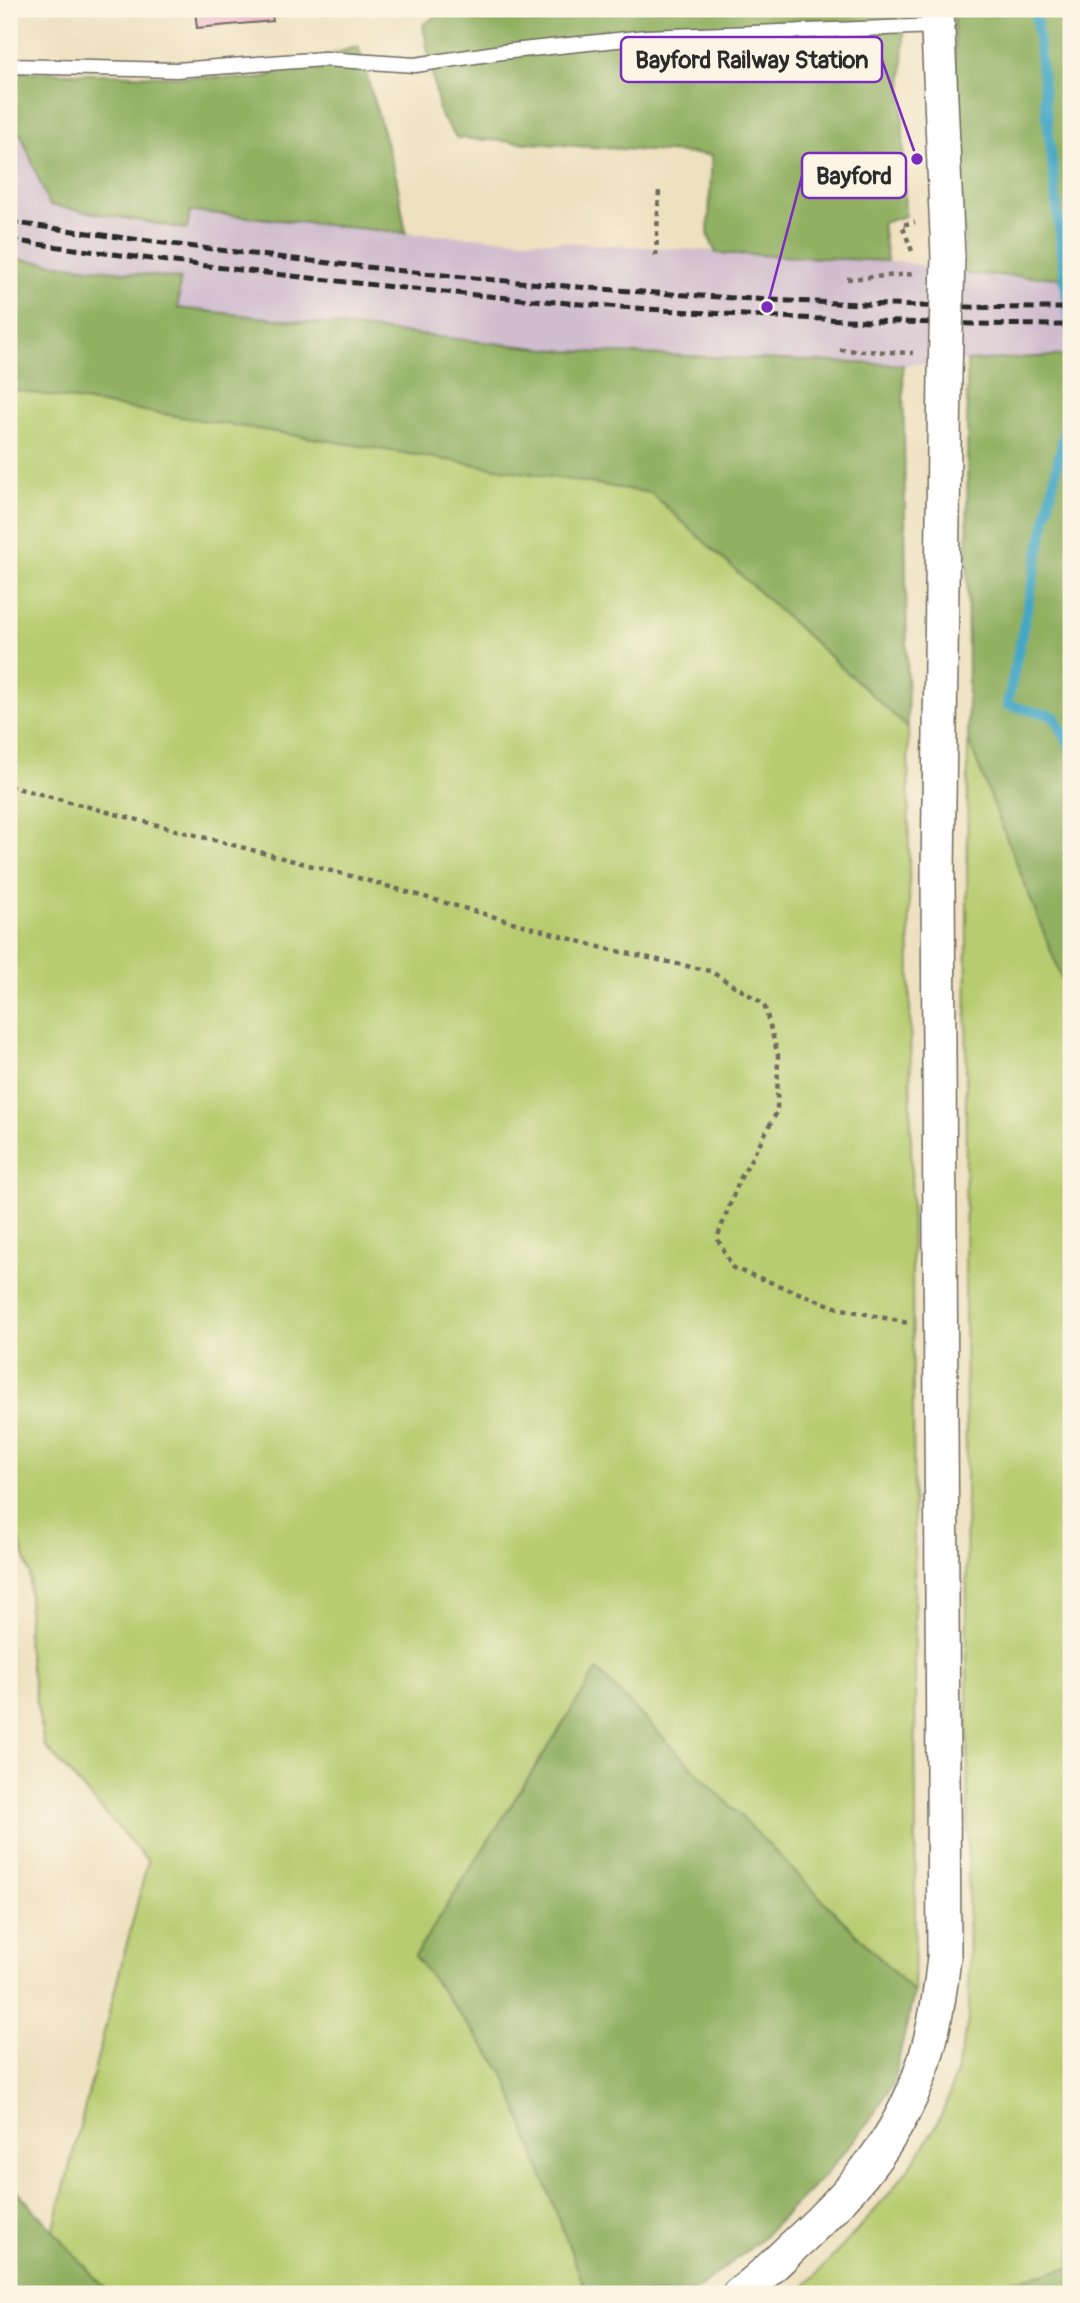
<svg xmlns="http://www.w3.org/2000/svg" width="1080" height="2303" viewBox="0 0 1080 2303" font-family="Pangolin,sans-serif">
  <style>
    .industrial { fill: #d0bdce }
    .green { fill: #b7cc70; stroke: #717c4e; stroke-width: 2 }
    .forest { fill: #91b062; stroke: #5e6e46; stroke-width: 2 }
    .lines { fill: none; stroke-linecap: round; stroke-linejoin: round }
    .stream { stroke: #44a7c4; stroke-width: 10 }
    .building { fill: #eaafc6 }
    .service-casing { stroke: #6f6b5f; stroke-width: 17 }
    .tertiary-casing { stroke: #6f6b5f; stroke-width: 36 }
    .path { stroke: #6f6b5f; stroke-width: 4.5; stroke-dasharray: 5 5; stroke-linecap: butt }
    .service { stroke: #fff; stroke-width: 14 }
    .tertiary { stroke: #fff; stroke-width: 33 }
    .rail { stroke: #2b2b2b; stroke-width: 5; stroke-dasharray: 10 5; stroke-linecap: butt }
    .tertiary-bridge-casing { stroke: #6f6b5f; stroke-width: 36; stroke-linecap: butt }
    .tertiary-bridge { stroke: #fff; stroke-width: 33 }
    .leader { fill: none; stroke: #7b2cbf; stroke-width: 2.5 }
    .callout-dot { fill: #7b2cbf; stroke: #fcf5e5; stroke-width: 2.5 }
    .callout { fill: #fcf5e5; stroke: #7b2cbf; stroke-width: 2.5 }
    .callout-label { font-size: 24px; text-anchor: middle; font-weight: bold; fill: #2b2b2b }
  </style>
  <rect width="100%" height="100%" fill="#fcf5e5"/>
  <filter id="ink" filterUnits="userSpaceOnUse"><feTurbulence type="fractalNoise" baseFrequency=".0143" numOctaves="2"/><feDisplacementMap in="SourceGraphic" scale="14" xChannelSelector="R" yChannelSelector="G"/><feConvolveMatrix kernelMatrix="1 2 1 2 8 2 1 2 1" color-interpolation-filters="sRGB"/></filter>
  <filter id="wash" filterUnits="userSpaceOnUse"><feTurbulence type="fractalNoise" baseFrequency=".00686" numOctaves="4" result="noise"/><feDisplacementMap in="SourceGraphic" scale="28" xChannelSelector="R" yChannelSelector="G"/><feGaussianBlur stdDeviation="1.57" result="paint"/><feColorMatrix in="noise" values="0 0 0 0 0 0 0 0 0 0 0 0 0 0 0 0 0 1.4 0 .05"/><feComposite in="paint" operator="in"/></filter>
  <g filter="url(#wash)">
    <rect width="100%" height="100%" fill="#eee1c0"/>
    <path class="industrial" d="M9 132 21 134 49 205 186 229 189 211 406 233 903 262 978 276 1071 278V355L903 365 566 351 178 308 180 279 9 258Z"/>
    <g class="green">
      <path d="M9 389 651 493 908 728 916 1814 914 1993 597 1671 415 1956 503 2071 587 2294H110L53 2231 148 1861 44 1745 27 1646 30 1574 19 1540 9 1533Z"/>
      <path d="M968 739 1071 1002V2268L950 2294H807L805 2287C851 2236 904 2185 937 2124 954 2092 961 2051 969 2016L965 1284Z"/>
    </g>
    <g class="forest">
      <path d="M447 9H905L902 91 905 216 882 223 887 261 716 253 708 235 712 155 457 138 440 115 423 25Z"/>
      <path d="M953 9H1071V278L966 274Z"/>
      <path d="M358 46 396 176 406 233 190 211 187 229 49 205 21 134 9 132V71L257 79Z"/>
      <path d="M9 258 180 279 178 308 566 351 903 365 908 728 651 493 9 389Z"/>
      <path d="M1071 355V1002L968 739 967 361Z"/>
      <path d="M597 1670 914 1993 893 2083 869 2122 824 2176 758 2242 691 2294H587L503 2071 415 1956Z"/>
      <path d="M9 2182 110 2294H9Z"/>
      <path d="M1071 2268V2294H950Z"/>
    </g>
    <g class="lines">
      <g class="stream">
        <path d="M1035 9 1071 334"/>
        <path d="M1071 399 1007 705 1054 716 1071 748"/>
      </g>
    </g>
    <g id="blocks">
      <path class="building" d="M195 9H271L273 21 197 28Z"/>
    </g>
  </g>
  <g filter="url(#ink)">
    <use href="#blocks" fill-opacity="0" stroke="#6f6b5f" stroke-width="2"/>
    <g class="lines">
      <defs>
        <path id="service" d="M9 66 176 70 324 59 415 65 502 52 646 37 938 26"/>
        <g id="tertiary">
          <path d="M937 9 948 257"/>
          <path d="M739 2294C762 2278 782 2256 803 2237 896 2150 931 2085 944 1957L938 873 945 375"/>
        </g>
      </defs>
      <use href="#service" class="service-casing"/>
      <use href="#tertiary" class="tertiary-casing"/>
      <g class="path">
        <path d="M912 251 902 225 915 222"/>
        <path d="M656 256 659 190"/>
        <path d="M847 279 913 274"/>
        <path d="M840 350 913 353"/>
        <path d="M9 786 362 879 603 948 710 971 764 1004 778 1055 777 1112 739 1181 717 1238 733 1268 838 1308 908 1323"/>
      </g>
      <use href="#service" class="service"/>
      <use href="#tertiary" class="tertiary"/>
      <g class="rail">
        <path d="M9 222C361 272 715 308 1071 308"/>
        <path d="M9 240C361 289 715 324 1071 325"/>
      </g>
      <defs>
        <path id="tertiary-bridge" d="M945 375 948 257"/>
      </defs>
      <use href="#tertiary-bridge" class="tertiary-bridge-casing"/>
      <use href="#tertiary-bridge" class="tertiary-bridge"/>
    </g>
  </g>
  <path class="leader" d="M917 159L882 60M767 307L802 176"/>
  <g class="callout-dot">
    <circle cx="917" cy="159" r="7"/>
    <circle cx="767" cy="307" r="7"/>
  </g>
  <g class="callout">
    <rect x="621" y="37" width="261" height="45" rx="7"/>
    <rect x="802" y="153" width="104" height="45" rx="7"/>
  </g>
  <g class="callout-label">
    <text x="752" y="68">Bayford Railway Station</text>
    <text x="854" y="184">Bayford</text>
  </g>
  <rect width="1080" height="2303" fill="none" stroke="#fcf5e5" stroke-width="35"/>
</svg>
